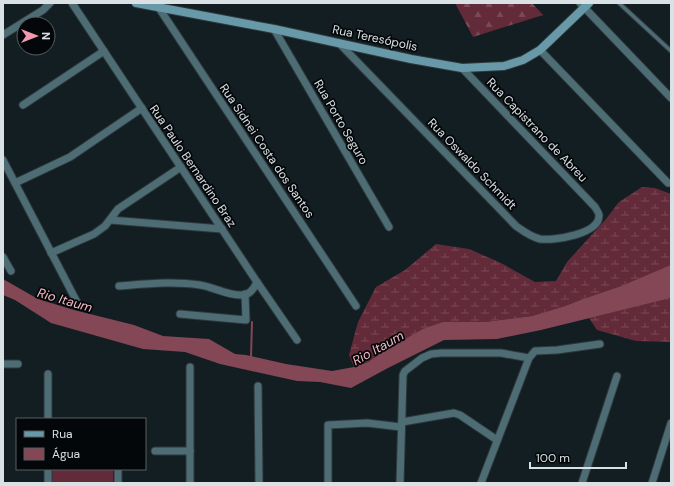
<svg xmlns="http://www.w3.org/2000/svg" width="674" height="486" viewBox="0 0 674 486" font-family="'DM Sans',sans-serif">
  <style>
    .forest { fill: url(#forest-firs) }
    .wetland { fill: url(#wetland-marsh) }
    .green { fill: #632b3a }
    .water { fill: #844756 }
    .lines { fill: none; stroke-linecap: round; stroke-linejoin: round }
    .stream { stroke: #844756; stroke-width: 2 }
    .lane-casing { stroke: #2e393d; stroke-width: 5.5 }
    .street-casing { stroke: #2e393d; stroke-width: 9 }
    .secondary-casing { stroke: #2e393d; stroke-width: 10 }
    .lane { stroke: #4d6c74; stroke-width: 3.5 }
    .street { stroke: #4d6c74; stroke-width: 7 }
    .secondary { stroke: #6899a8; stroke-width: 8 }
    .labels { text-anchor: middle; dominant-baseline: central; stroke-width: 3.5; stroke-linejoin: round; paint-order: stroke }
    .street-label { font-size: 12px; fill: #d9e1e4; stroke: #040709 }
    .water-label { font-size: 13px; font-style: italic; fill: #f4bbc6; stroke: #040709 }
  </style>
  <defs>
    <pattern id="forest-firs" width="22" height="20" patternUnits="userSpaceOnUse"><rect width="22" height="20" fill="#632b3a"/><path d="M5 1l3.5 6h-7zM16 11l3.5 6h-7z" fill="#794956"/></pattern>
    <pattern id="wetland-marsh" width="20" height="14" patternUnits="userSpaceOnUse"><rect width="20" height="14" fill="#632b3a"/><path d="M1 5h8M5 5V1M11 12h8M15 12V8" fill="none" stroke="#794956"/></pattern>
  </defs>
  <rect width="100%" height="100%" fill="#121e22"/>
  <path class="forest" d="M455 3H532L543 15 473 37Z"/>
  <g class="wetland">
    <path d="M642 187 655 188 671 194V265L668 267 621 286 583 299 565 306 532 316 485 322H443L386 350 368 362 354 367 349 355 358 322 376 287 405 270 436 244 469 249 501 263 535 282 556 281 567 262 606 219 619 202Z"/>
    <path d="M671 298V342L636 341 597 330 589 318Z"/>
  </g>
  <rect class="green" x="50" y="469" width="63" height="14"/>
  <path class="water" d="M671 265V298L541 330 497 339 444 340 388 368 351 388 320 382 297 381 220 364 185 352 143 349 51 323 15 300 3 295V279L38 299 74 310 134 325 163 336 209 339 235 354 246 355 286 364 332 371 354 367 368 362 386 350 423 329 443 322H485L532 316 565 306 583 299 621 286Z"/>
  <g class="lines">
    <path class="stream" d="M251 357 252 322"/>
    <defs>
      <path id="lane" d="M619 3 671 51"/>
      <g id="street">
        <path d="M72 3 257 282 297 340"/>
        <path d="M580 3 671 98"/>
        <path d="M159 8 356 306"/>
        <path d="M274 29 389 227"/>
        <path d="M3 35 43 10 50 3"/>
        <path d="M339 43 516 226C523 231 531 237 540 239 554 241 600 234 599 215 599 213 596 209 595 207L462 68"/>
        <path d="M540 50 668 183"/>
        <path d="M23 105 104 51"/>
        <path d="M3 160 78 304"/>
        <path d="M15 183 70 157 142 108"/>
        <path d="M110 220 222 229"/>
        <path d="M51 253 94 234 105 226 118 209 181 167"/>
        <path d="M3 257 11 271"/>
        <path d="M119 286C146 284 173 281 200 285 214 287 228 296 242 295 250 295 254 289 257 282"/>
        <path d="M180 314 246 320 245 294"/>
        <path d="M3 364H18"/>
        <path d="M190 367V483"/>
        <path d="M48 374V419"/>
        <path d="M258 386 259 483"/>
        <path d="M402 422 454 413 460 415 497 440"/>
        <path d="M155 451H190"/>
        <path d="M118 469V483"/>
        <path d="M48 483V469"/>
        <path d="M328 483V425L367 423 401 427"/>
        <path d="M400 483 403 375 405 371 422 358 431 354 441 353H501L529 358 535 351 557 350 600 344"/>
        <path d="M481 483 529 358"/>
        <path d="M582 483 617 376"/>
        <path d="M652 483 671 423"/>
      </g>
      <path id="secondary" d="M136 3 274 29 411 59 462 68 504 66 523 60 540 50 589 3"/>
    </defs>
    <use href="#lane" class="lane-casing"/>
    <use href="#street" class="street-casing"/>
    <use href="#secondary" class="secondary-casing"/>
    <use href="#lane" class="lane"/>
    <use href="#street" class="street"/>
    <use href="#secondary" class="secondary"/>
  </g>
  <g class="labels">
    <g class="street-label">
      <text transform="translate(375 38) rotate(12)">Rua Teresópolis</text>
      <text transform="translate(341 122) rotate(60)">Rua Porto Seguro</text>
      <text transform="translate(537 130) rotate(46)">Rua Capistrano de Abreu</text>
      <text transform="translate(267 151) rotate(56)">Rua Sidnei Costa dos Santos</text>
      <text transform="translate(472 164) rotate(46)">Rua Oswaldo Schmidt</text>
      <text transform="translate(193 166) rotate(56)">Rua Paulo Bernardino Braz</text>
    </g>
    <g class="water-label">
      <text transform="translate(65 300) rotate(16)">Rio Itaum</text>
      <text transform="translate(378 348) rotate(-29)">Rio Itaum</text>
    </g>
  </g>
  <rect width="674" height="486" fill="none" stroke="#d9e1e4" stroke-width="8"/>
  <rect x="16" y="418" width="130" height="52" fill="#040709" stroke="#595e61"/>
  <rect x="24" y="431" width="20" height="6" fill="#6899a8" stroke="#595e61"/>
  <text x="52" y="438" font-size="12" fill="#d9e1e4">Rua</text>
  <rect x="24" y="448" width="20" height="12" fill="#844756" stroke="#595e61"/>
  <text x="52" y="458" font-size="12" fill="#d9e1e4">Água</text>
  <g transform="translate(36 36) rotate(90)"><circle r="19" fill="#040709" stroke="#595e61"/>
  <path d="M0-3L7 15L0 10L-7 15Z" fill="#f29aad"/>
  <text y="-6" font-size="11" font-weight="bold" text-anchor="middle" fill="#d9e1e4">N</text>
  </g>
  <path d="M530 462v6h96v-6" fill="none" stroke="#d9e1e4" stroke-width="2"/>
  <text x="536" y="462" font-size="12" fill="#d9e1e4" stroke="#040709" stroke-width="3" paint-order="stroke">100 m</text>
</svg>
